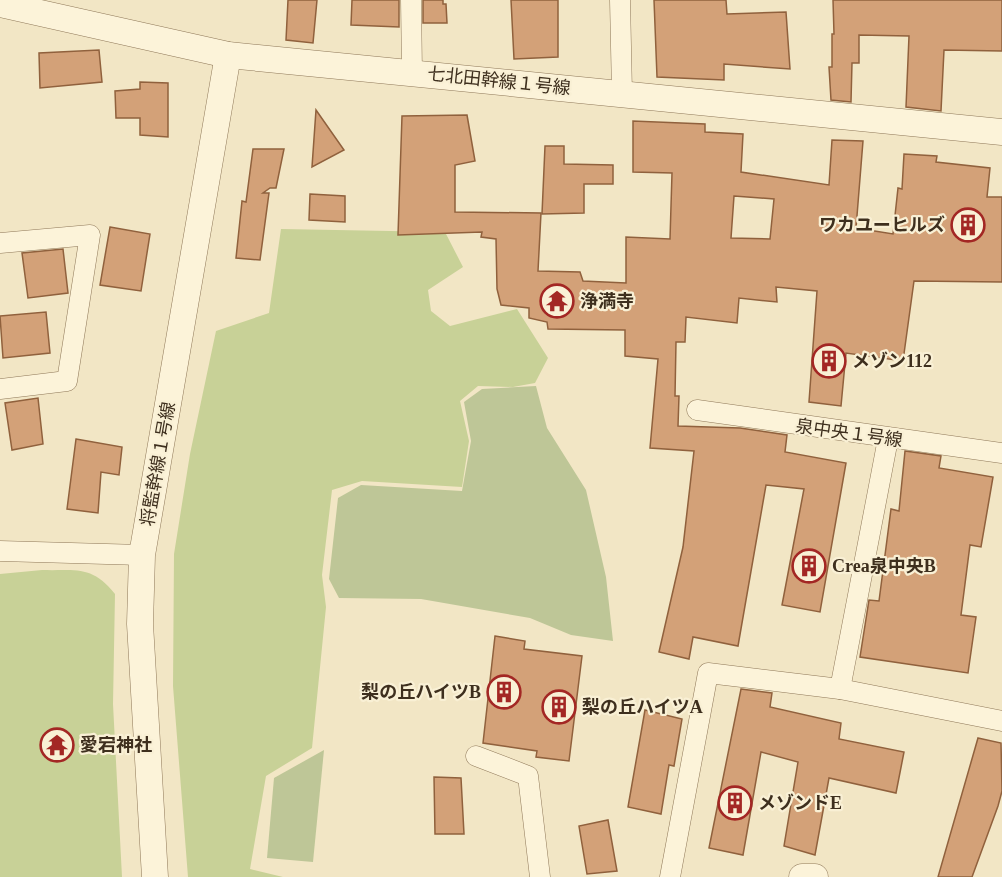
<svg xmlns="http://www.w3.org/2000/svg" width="1002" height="877" viewBox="0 0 1002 877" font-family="'Times New Roman','Noto Sans JP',serif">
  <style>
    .green { fill: #c8d197 }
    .cemetery { fill: #bec697 }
    .building { fill: #d3a178; stroke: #90613d; stroke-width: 1.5; fill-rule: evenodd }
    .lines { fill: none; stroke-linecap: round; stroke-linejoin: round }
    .minor-casing { stroke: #8f7859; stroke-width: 21 }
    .tertiary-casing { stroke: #8f7859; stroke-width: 27 }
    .minor { stroke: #fcf3d9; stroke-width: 20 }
    .tertiary { stroke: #fcf3d9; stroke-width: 26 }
    .labels { text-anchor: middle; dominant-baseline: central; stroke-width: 4.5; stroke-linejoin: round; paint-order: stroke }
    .street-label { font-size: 18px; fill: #3e2f1e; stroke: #f9f0d5 }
    .poi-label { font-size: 18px; font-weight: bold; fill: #3e2f1e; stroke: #f9f0d5; text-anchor: start }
  </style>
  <rect width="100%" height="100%" fill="#f2e6c5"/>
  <g class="green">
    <path d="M281 229 445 232 463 267 428 290 431 311 450 326 517 309 548 358 535 383 513 387 478 386 460 401 469 441 462 487 362 481 332 490 322 575 326 607 312 748 266 776 250 869 283 877H188L173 686 174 554 190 454 216 331 269 313Z"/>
    <path d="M42 570C76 571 92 565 115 594L113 704 122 877H0V574Z"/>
  </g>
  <g class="cemetery">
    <path d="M536 386 547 428 586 490 606 577 613 641 571 635 530 618 421 599 339 598 329 579 338 498 361 485 462 491 471 441 464 402 482 389Z"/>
    <path d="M324 750 313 862 267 858 274 778Z"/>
  </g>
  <g class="building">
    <path d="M288 0H317L313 43 286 40Z"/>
    <path d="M352 0H399V27L351 25Z"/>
    <path d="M423 0H443V4H446L447 23H423Z"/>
    <path d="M511 0H558V57L514 59Z"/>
    <path d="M654 0H726L727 14 786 12 790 69 724 64V80L657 77Z"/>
    <path d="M833 0H1002V51L944 50 941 111 906 107 909 36 859 35V63H852L851 102 831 100 829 67H832V34H834Z"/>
    <path d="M99 50 102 82 40 88 39 53Z"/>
    <path d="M140 82 168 83V137L140 135V118H116L115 91 140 89Z"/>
    <path d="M316 110 344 150 312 167Z"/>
    <path d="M467 115 475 161 455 165V212L541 213 538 271 580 272 583 281 626 283V237L670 239 672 173 633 172V121L705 124V132L743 134 741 172 829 185 832 140 863 141 856 228 893 234 898 188 902 189 904 154 937 156 936 162 990 168 987 197H1002V282L914 281 903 361 846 353 841 406 809 402 817 291 776 287 777 302 739 298 737 323 686 317 685 342H676L675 396H679L678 426 740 428 787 435 785 452 846 463 820 612 782 605 804 489 766 485 738 646 693 637 689 659 659 652 683 547 694 451 650 448 658 359 625 356V330L548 329 547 322 529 318V308L501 305 497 289 496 239 481 237 482 232 398 235 402 116ZM734 196 774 199 770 239 731 238Z"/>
    <path d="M545 146H564V164L613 165V184H584V213L542 214Z"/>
    <path d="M253 149H284L276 188H270L263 193H269L260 260 236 258 242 201 246 202Z"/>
    <path d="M310 194 345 196V222L309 220Z"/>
    <path d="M110 227 150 234 141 291 100 285Z"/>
    <path d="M63 249 68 293 28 298 22 253Z"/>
    <path d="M46 312 50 353 3 358 0 316Z"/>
    <path d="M38 398 43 444 12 450 5 403Z"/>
    <path d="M76 439 122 447 119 475 101 472 98 513 67 509Z"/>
    <path d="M905 451 941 456 939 468 993 477 981 547 970 545 961 615 976 617 968 673 860 657 869 600 879 601 891 509 899 511Z"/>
    <path d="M495 636 525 641 524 649 582 656 569 761 536 757 537 751 483 743Z"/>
    <path d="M741 689 772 693 770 707 841 723 839 739 904 752 896 793 829 778 815 855 784 846 798 762 761 752 743 855 709 848Z"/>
    <path d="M645 710 682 719 674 766 669 765 661 814 628 807Z"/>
    <path d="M978 738 1001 743 1002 791 998 806 972 877H938Z"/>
    <path d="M434 777 461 778 464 834H435Z"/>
    <path d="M608 820 617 871 587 874 579 826Z"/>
  </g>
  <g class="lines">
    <defs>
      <g id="minor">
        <path d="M411 0 412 72"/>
        <path d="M620 0 622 93"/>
        <path d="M0 243 90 235 67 381 0 389"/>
        <path d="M697 410 1002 453"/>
        <path d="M0 551 142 555"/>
        <path d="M840 689 888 439"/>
        <path d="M476 756 528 776 540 877"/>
        <path d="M670 877 708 673 840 689 1002 721"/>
      </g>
      <g id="tertiary">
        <path d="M0 4 228 55 1002 132"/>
        <path d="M155 877 140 624 142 555 228 55"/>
        <path d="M802 877H815"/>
      </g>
    </defs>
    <use href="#minor" class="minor-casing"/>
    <use href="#tertiary" class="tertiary-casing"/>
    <use href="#minor" class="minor"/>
    <use href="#tertiary" class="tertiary"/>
  </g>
  <defs>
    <symbol id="building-ring" viewBox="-11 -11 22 22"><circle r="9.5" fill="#f9f0d5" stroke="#a32724" stroke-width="1.5"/><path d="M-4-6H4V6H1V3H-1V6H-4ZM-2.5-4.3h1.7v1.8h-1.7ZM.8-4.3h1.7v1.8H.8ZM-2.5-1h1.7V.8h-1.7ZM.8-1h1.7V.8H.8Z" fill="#a32724"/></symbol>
    <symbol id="temple-ring" viewBox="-11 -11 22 22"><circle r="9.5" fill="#f9f0d5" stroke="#a32724" stroke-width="1.5"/><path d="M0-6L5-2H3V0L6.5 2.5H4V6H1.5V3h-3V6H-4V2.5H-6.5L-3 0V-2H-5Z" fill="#a32724"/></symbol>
  </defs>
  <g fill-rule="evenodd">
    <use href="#building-ring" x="949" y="206" width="38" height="38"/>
    <use href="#temple-ring" x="538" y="282" width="38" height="38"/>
    <use href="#building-ring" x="810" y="342" width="38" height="38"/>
    <use href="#building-ring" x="790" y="547" width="38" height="38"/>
    <use href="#building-ring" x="485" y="673" width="38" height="38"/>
    <use href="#building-ring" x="540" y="688" width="38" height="38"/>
    <use href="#temple-ring" x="38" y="726" width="38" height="38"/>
    <use href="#building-ring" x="716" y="784" width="38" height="38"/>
  </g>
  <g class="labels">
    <g class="street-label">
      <text transform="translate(499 81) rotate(6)">七北田幹線１号線</text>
      <text transform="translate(849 433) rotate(8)">泉中央１号線</text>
      <text transform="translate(158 464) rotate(-80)">将監幹線１号線</text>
    </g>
    <g class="poi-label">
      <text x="945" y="225" text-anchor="end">ワカユーヒルズ</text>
      <text x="580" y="301">浄満寺</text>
      <text x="852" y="361">メゾン112</text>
      <text x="832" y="566">Crea泉中央B</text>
      <text x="481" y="692" text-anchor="end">梨の丘ハイツB</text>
      <text x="582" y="707">梨の丘ハイツA</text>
      <text x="80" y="745">愛宕神社</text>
      <text x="758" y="803">メゾンドE</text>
    </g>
  </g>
</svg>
